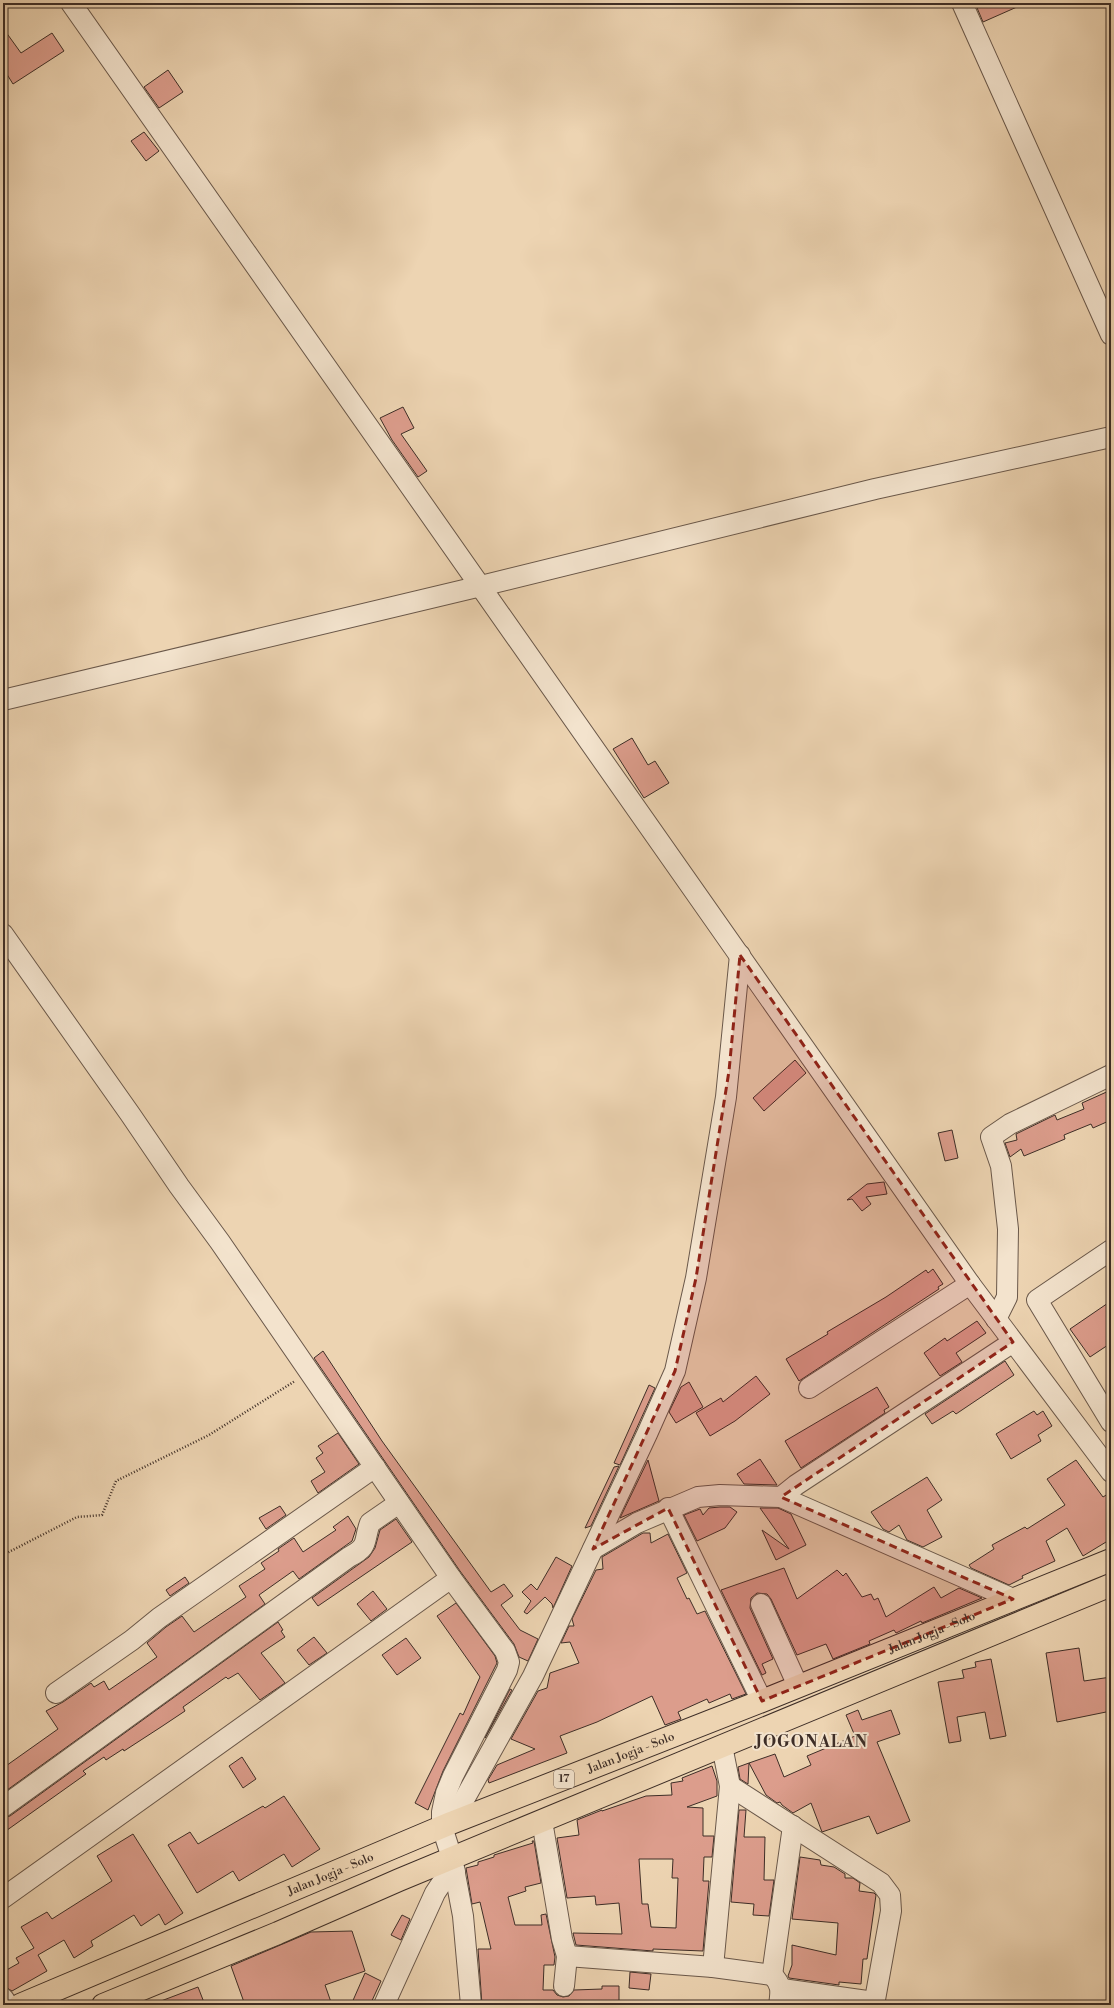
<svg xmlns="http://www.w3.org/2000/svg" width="1114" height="2008" viewBox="0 0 1114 2008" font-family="'Libre Bodoni',serif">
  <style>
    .building { fill: #dc9d8c; stroke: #3e2e27; fill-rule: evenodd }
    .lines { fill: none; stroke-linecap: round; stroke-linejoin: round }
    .minor-casing { stroke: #6a584a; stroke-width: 22 }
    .highway-casing { stroke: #3e2e27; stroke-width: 24 }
    .path { stroke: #3e2e27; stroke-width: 2.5; stroke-dasharray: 1 2; stroke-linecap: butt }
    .minor { stroke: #f3e3cd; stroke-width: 20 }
    .highway { stroke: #edd4b2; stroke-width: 22 }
    .marked { fill: #8f2418; fill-opacity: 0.2; stroke: #8f2418; stroke-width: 3; stroke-dasharray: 8 5; stroke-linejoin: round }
    .labels { text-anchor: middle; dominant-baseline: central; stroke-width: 4; stroke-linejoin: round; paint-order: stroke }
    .shield { fill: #f3e3cd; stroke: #746459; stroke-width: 1 }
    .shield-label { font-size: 11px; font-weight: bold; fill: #3e2e27 }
    .street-label { font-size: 12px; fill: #3e2e27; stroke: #f3e3cd }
    .district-label { font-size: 16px; font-weight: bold; letter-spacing: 1px; fill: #3e2e27; stroke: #f3e3cd }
  </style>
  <rect width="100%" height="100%" fill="#edd4b2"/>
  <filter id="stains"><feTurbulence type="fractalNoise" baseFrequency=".005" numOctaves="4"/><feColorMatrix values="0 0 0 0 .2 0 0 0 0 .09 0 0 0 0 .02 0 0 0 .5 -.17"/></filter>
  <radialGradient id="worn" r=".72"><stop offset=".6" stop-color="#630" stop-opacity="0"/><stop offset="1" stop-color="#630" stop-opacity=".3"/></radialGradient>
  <g class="building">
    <path d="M975 3H1026L983 22Z"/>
    <path d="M3 28 21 53 52 33 64 51 13 84 3 68Z"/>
    <path d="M168 70 183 92 159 108 144 87Z"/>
    <path d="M144 132 159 151 146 161 131 141Z"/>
    <path d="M403 407 414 428 401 434 427 471 418 477 392 440 380 418Z"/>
    <path d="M632 738 648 765 655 761 669 783 644 798 613 749Z"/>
    <path d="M795 1060 806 1073 764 1111 753 1098Z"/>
    <path d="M1111 1090V1120L1093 1128 1091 1124 1064 1135 1065 1139 1024 1156 1021 1149 1010 1157 1005 1143 1017 1140 1016 1134 1055 1115 1057 1120 1084 1109 1082 1103Z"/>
    <path d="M952 1130 958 1158 945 1161 938 1133Z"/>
    <path d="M884 1182 887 1194 866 1197 871 1204 862 1211 852 1199 847 1200 867 1184Z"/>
    <path d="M933 1269 943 1284 938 1287 939 1289 799 1381 786 1359 828 1334 827 1332 886 1297 926 1270 928 1273Z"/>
    <path d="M1111 1301V1343L1090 1357 1070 1329Z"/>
    <path d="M977 1321 986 1333 956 1353 962 1362 940 1376 924 1353 945 1338 947 1341Z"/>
    <path d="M323 1351 382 1441 491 1592 504 1584 513 1596 501 1605 520 1630 538 1639 528 1661 519 1657 514 1644 460 1571 314 1358Z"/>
    <path d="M1005 1361 1014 1375 956 1414 953 1411 932 1424 925 1414Z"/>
    <path d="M756 1376 770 1394 735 1421 710 1436 696 1413 721 1398 723 1402Z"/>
    <path d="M689 1382 703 1407 676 1423 669 1412 681 1387Z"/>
    <path d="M649 1385 655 1388 620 1465 614 1463Z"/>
    <path d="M877 1387 889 1407 884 1410 885 1413 801 1468 785 1441Z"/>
    <path d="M1034 1411 1037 1415 1043 1411 1052 1426 1038 1435 1041 1441 1011 1459 996 1434Z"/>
    <path d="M338 1433 359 1464 318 1493 311 1481 325 1472 316 1458 323 1453 318 1446Z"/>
    <path d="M760 1459 777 1485 744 1484 737 1474Z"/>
    <path d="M648 1460 659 1501 620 1518Z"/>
    <path d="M1076 1460 1103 1497 1111 1492V1539L1083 1556 1067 1528 1046 1541 1055 1561 1022 1576 1023 1578 1009 1585 971 1568 969 1565 994 1549 992 1545 1025 1527 1027 1529 1065 1505 1047 1479Z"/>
    <path d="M619 1466 591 1526 585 1528 614 1467Z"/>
    <path d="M927 1477 942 1500 927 1510 942 1537 923 1547 907 1540 899 1525 889 1532 883 1529 871 1512Z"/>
    <path d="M280 1506 286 1515 266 1529 259 1518Z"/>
    <path d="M720 1507H730L737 1512 725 1528 697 1541 684 1515 700 1509 703 1515 709 1508Z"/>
    <path d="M760 1508H778L791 1514 806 1545 776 1560 762 1530 789 1549Z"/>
    <path d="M348 1516 356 1529 352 1541 299 1579 293 1571 259 1595 265 1604 3 1793V1768L58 1729 46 1711 63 1702 91 1683 94 1687 104 1681 109 1690 157 1657 147 1643 166 1627 182 1616 194 1632 246 1597 239 1586 265 1569 261 1563 279 1551 278 1549 294 1538 303 1552 336 1530 333 1527Z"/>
    <path d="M396 1519 412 1542 318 1606 312 1598 369 1557 375 1548 380 1530Z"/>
    <path d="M643 1533H650L651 1543 668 1534 687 1573 677 1578 687 1599 689 1598 697 1614 705 1611 746 1694 732 1699 730 1694 709 1703 707 1699 678 1712 681 1719 665 1725 652 1696 597 1722 560 1736 567 1753 489 1783 488 1780 497 1765 535 1749 511 1739 538 1691 547 1688 550 1673 579 1663 570 1642 561 1643 569 1626H574L572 1619 596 1570 603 1569 602 1557Z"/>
    <path d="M556 1557 572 1566 553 1608 552 1604 545 1597 527 1614 524 1612 531 1601 522 1592 531 1584 537 1590Z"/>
    <path d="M784 1568 797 1599 837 1570 843 1576 846 1573 862 1597 871 1594 874 1600 878 1598 886 1617 934 1587 941 1598 959 1588 982 1598 922 1623 921 1621 896 1633 894 1630 869 1641 870 1644 833 1659 826 1644 797 1655 771 1599 767 1594 757 1593 751 1598 750 1608 773 1659 762 1664 766 1673 762 1675 721 1590Z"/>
    <path d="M185 1577 189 1583 170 1596 166 1590Z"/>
    <path d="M373 1591 387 1609 371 1621 357 1604Z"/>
    <path d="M456 1603 495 1656 497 1663 443 1771 428 1810 415 1803 460 1713 463 1715 480 1677 437 1616Z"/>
    <path d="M278 1622 283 1630 281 1631 285 1637 261 1653 285 1683 260 1700 238 1673 228 1679 226 1677 183 1707 185 1711 161 1727 124 1751 123 1749 106 1760 104 1757 83 1771 86 1774 3 1833V1818L10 1816Z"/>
    <path d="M314 1637 327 1653 309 1665 297 1650Z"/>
    <path d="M406 1638 421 1658 397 1675 382 1655Z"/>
    <path d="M1079 1648 1084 1681 1111 1677V1711L1057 1722 1046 1653Z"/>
    <path d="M991 1659 1006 1736 990 1739 985 1712 957 1717 961 1741 949 1743 938 1682 964 1678 962 1670 976 1667 975 1662Z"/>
    <path d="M510 1689 512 1690 485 1738Z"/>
    <path d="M858 1710 862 1720 891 1710 900 1734 877 1742 910 1821 877 1834 869 1816 822 1832 811 1803 793 1813 782 1805 780 1802 777 1803 766 1795 749 1763 775 1754 784 1777 811 1765 807 1756 855 1736 846 1715Z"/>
    <path d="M242 1757 256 1779 243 1788 229 1766Z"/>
    <path d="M749 1763 748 1784 740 1779 738 1767Z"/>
    <path d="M712 1766 717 1781V1796L687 1807 703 1808V1836H714L712 1857H704L703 1881H709L703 1951 653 1949V1951L576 1945 573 1933 622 1934 619 1903 596 1905 595 1896 567 1898 557 1838 579 1835 577 1820 602 1810V1811L646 1796 672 1795 671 1783 683 1781 682 1778ZM639 1859H673L672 1878H678L676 1928 651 1927 648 1904H642Z"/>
    <path d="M284 1796 320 1849 292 1867 284 1854 239 1881 233 1871 197 1893 168 1845 190 1832 198 1844 263 1806 265 1808Z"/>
    <path d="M739 1810H746L744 1837H765L764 1880H774L769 1916 753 1915 754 1904 731 1902Z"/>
    <path d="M133 1834 183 1913 165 1925 159 1914 141 1926 134 1915 91 1941 93 1946 74 1958 64 1940 38 1955 47 1971 12 1991 5 1987 3 1983V1972L19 1963 16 1958 34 1948 21 1927 47 1912 52 1919 112 1881 97 1856Z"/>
    <path d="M532 1841H534L541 1883 525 1887 526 1891 508 1897 515 1925H542L541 1915 546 1914 555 1957 554 1965H544L543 1990H553L557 1995 563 1997 569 1996 574 1990 602 1989V1986H619V2002L586 2001V2005H482L478 1949H491L480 1902 472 1904 466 1868 478 1865V1862L494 1857V1855L533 1843Z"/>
    <path d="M800 1857 820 1860 821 1865 834 1867 845 1874V1878H853L860 1883 859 1891 874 1893 876 1895 867 1959H863L861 1984 839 1982V1985L789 1978 788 1976 792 1965V1945L836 1955 838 1923 792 1919Z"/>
    <path d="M402 1915 410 1919 401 1940 391 1935Z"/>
    <path d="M352 1931 365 1971 325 1985 332 2005H245L231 1966 311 1932Z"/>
    <path d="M630 1972 651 1974 649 1990 629 1988Z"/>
    <path d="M365 1973 381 1981 370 2005H351Z"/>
    <path d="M198 1987 205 2005H153V2004Z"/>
  </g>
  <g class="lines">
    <defs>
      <g id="minor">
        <path d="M71 3 970 1284 1111 1472"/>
        <path d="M962 3 1111 335"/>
        <path d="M3 700 481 586 875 489 1111 437"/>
        <path d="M3 934 130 1114 179 1186 220 1242 451 1578 505 1651 509 1662 507 1670 453 1776 446 1793 442 1812V1827L452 1858 463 1916 471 2005"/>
        <path d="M1111 1250 1037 1300 1111 1422"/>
        <path d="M996 1319 1007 1297 1008 1229 1001 1166 991 1137 1010 1124 1111 1075"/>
        <path d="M809 1388 970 1284"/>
        <path d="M781 1497 796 1485 1013 1342"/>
        <path d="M668 1508 762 1701"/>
        <path d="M593 1549 637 1523 698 1497 720 1495 781 1497 1013 1599"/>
        <path d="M761 1604 798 1686"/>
        <path d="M56 1693 132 1640 159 1618 375 1467"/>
        <path d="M730 1786 881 1883 890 1895 891 1911 874 2005"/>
        <path d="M3 1807 349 1557C370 1546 363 1542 370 1523L399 1503"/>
        <path d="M542 1821 562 1939 567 1956 564 1986"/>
        <path d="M451 1823 533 1676 647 1434 675 1371 696 1278 726 1097 740 955"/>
        <path d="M3 1898 451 1578"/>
        <path d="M567 1956 713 1967 730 1786 722 1746"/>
        <path d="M713 1967 772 1975C782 1984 781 1992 779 2005"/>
        <path d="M772 1975 793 1826"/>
        <path d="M782 1989 874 2002"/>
        <path d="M3 1998 8 2005"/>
        <path d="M384 2005 435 1893 443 1881 455 1871"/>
      </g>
      <g id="highway">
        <path id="s1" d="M20 2005 451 1823 762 1701 1111 1560"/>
        <path d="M103 2005 278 1933 399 1880 1111 1585"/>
      </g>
    </defs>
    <use href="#minor" class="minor-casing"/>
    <use href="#highway" class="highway-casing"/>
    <path class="path" d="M3 1555 77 1517 102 1515 116 1481 209 1435 295 1381"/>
    <use href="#minor" class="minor"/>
    <use href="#highway" class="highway"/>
  </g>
  <path class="marked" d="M740 955 1013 1342 781 1497 1013 1599 762 1701 668 1508 593 1549 675 1371 696 1278 729 1071Z"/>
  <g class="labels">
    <rect class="shield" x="554" y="1770" width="20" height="18" rx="3"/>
    <g class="shield-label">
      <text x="564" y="1779">17</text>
    </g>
    <g class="street-label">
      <text stroke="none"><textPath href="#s1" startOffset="985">Jalan Jogja - Solo</textPath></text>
      <text stroke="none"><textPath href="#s1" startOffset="661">Jalan Jogja - Solo</textPath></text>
      <text stroke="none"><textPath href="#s1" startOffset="337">Jalan Jogja - Solo</textPath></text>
    </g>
    <g class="district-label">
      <text x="812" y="1742">JOGONALAN</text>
    </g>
  </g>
  <rect width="1114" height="2008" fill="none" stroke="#edd4b2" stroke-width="16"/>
  <rect x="4" y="4" width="1106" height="2000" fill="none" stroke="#3e2e27" stroke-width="2"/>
  <rect x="8" y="8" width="1098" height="1992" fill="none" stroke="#3e2e27"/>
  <rect width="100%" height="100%" filter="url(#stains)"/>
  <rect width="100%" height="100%" fill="url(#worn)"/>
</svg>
